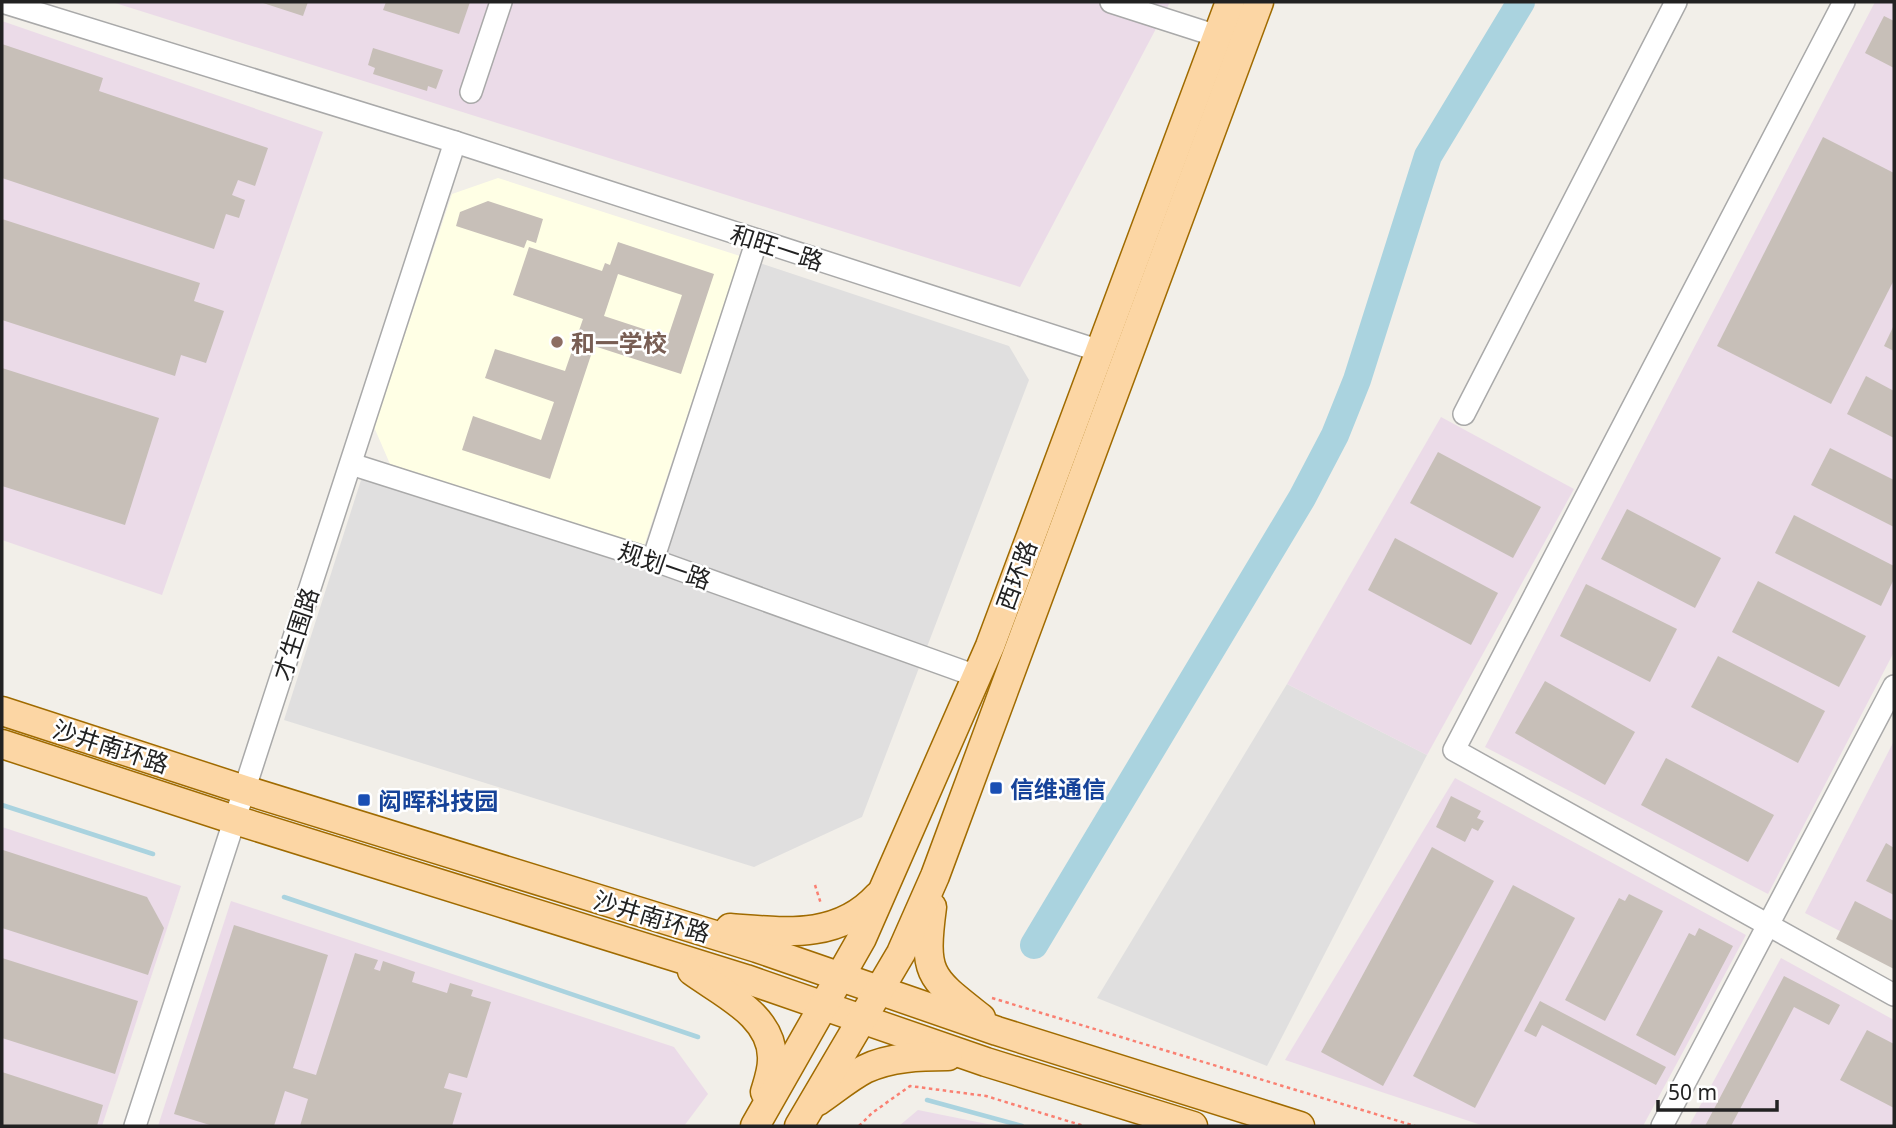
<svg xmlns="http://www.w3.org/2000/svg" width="1896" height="1128" viewBox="0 0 1896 1128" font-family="'Noto Sans','Noto Sans SC',sans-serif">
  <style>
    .residential { fill: #e0dfdf }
    .industrial { fill: #ebdbe8 }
    .education { fill: #ffffe5 }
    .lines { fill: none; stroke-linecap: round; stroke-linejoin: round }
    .stream { stroke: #aad3df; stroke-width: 4.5 }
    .river { stroke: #aad3df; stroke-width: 28 }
    .building { fill: #c7bfb8; fill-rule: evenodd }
    .minor-casing { stroke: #a9a9a9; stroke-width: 24 }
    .major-casing { stroke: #a06b00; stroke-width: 31 }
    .path { stroke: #fa8072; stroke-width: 2.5; stroke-dasharray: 3.5 3.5; stroke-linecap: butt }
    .minor { stroke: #fff; stroke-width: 21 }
    .major { stroke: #fcd6a4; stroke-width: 28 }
    .education-dot { fill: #8d6e63; stroke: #fff; stroke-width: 2.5 }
    .transit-dot { fill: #1a4fb4; stroke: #fff; stroke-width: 2.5 }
    .labels { text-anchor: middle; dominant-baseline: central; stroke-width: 5; stroke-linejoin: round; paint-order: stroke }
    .street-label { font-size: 24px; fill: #222; stroke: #fff }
    .education-label { font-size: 24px; font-weight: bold; fill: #785e54; stroke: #fff; text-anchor: start }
    .transit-label { font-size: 24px; font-weight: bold; fill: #164399; stroke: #fff; text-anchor: start }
  </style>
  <rect width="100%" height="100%" fill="#f2efe9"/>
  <g class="residential">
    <path d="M760 263 1009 346 1029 380 862 817 754 867 284 720 362 477 660 574Z"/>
    <path d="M1287 684 1427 755 1267 1066 1097 998Z"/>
  </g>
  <g class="industrial">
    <path d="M112 2H1170L1020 287Z"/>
    <path d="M1875 2H1894V652L1768 894 1485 747Z"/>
    <path d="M2 21 323 132 162 595 2 540Z"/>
    <path d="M1441 417 1574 489 1427 755 1287 684Z"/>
    <path d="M1894 741V959L1805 913Z"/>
    <path d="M1455 778 1746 935 1643 1126H1484L1285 1060Z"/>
    <path d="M2 827 181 886 102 1126H2Z"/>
    <path d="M231 901 674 1047 708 1094 684 1126H158Z"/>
    <path d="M1781 958 1894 1020V1126H1689Z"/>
    <path d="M918 1110 997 1126H899Z"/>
  </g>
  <path class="education" d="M498 178 740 256 644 546 390 464 374 427 452 194Z"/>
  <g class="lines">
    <g class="stream">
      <path d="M2 805 153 854"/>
      <path d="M284 897 698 1037"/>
      <path d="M927 1100 1022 1126"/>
    </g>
    <path class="river" d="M1034 945 1302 498 1335 435 1357 380 1428 156 1521 2"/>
  </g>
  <g class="building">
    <path d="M260 2H308L303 16Z"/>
    <path d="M386 2H470L459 34 383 10Z"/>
    <path d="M1884 16 1894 21V68L1865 53Z"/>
    <path d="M2 44 103 78 99 91 268 148 255 186 238 180 232 195 245 200 239 218 226 214 214 249 2 178Z"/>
    <path d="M373 48 443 70 436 89 428 86 427 91 373 74 375 68 368 65Z"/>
    <path d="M1823 137 1894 173V280L1831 404 1717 346Z"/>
    <path d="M488 201 543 219 536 243 527 240 524 248 456 226 460 212Z"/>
    <path d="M2 219 200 283 194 301 224 311 206 363 181 355 175 376 2 320Z"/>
    <path d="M618 242 714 274 681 374 594 346 550 479 462 450 473 416 541 440 554 402 485 378 495 349 565 371 583 319 513 295 529 247 602 271 605 263 610 265ZM618 274 682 295 668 337 604 316Z"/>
    <path d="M1894 325V351L1884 346Z"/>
    <path d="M2 368 159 418 125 525 2 486Z"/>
    <path d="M1866 376 1894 391V438L1847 414Z"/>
    <path d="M1830 448 1894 480V527L1811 485Z"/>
    <path d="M1438 452 1541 507 1513 558 1410 503Z"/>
    <path d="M1627 509 1721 558 1695 608 1601 559Z"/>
    <path d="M1794 515 1894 566V579L1881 606 1775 553Z"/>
    <path d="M1395 538 1498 593 1471 645 1368 590Z"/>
    <path d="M1758 581 1866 636 1839 687 1732 632Z"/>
    <path d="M1586 584 1677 629 1650 682 1560 636Z"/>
    <path d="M1718 656 1825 711 1798 763 1691 707Z"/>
    <path d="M1545 681 1635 732 1605 785 1515 733Z"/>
    <path d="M1666 758 1774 815 1748 862 1641 805Z"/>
    <path d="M1451 796 1481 811 1477 818 1484 821 1478 831 1472 828 1465 842 1436 827Z"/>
    <path d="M1886 843 1894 848V895L1866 881Z"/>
    <path d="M1432 847 1494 881 1383 1086 1321 1052Z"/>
    <path d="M3 850 147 897 164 928 148 975 2 928Z"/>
    <path d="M1513 885 1575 918 1475 1108 1413 1076Z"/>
    <path d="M1629 894 1663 911 1605 1021 1565 1000 1619 898 1625 901Z"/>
    <path d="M1855 901 1894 921V969L1836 939Z"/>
    <path d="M234 925 328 955 293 1068 316 1075 355 953 378 960 374 969 380 971 383 961 415 972 412 982 447 993 450 983 473 990 471 996 491 1002 467 1078 449 1073 444 1088 462 1093 452 1126H300L308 1099 285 1091 274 1126H213L174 1114Z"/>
    <path d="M1699 928 1733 946 1675 1056 1636 1035 1689 933 1695 936Z"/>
    <path d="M2 958 138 1001 115 1074 2 1038Z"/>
    <path d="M1784 976 1840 1005 1829 1025 1794 1007 1731 1126H1705Z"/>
    <path d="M1540 1001 1666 1067 1656 1085 1542 1025 1536 1037 1524 1031Z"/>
    <path d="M1867 1030 1894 1044V1108L1840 1080Z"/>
    <path d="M2 1072 103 1105 97 1126H2Z"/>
  </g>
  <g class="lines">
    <defs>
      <g id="minor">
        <path d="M2 2 455 142 1100 351"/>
        <path d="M1111 2 1217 36"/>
        <path d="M1844 2 1454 750 1894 995"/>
        <path d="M471 92 501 2"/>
        <path d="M1464 414 1676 2"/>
        <path d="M351 464 653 560 976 676"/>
        <path d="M653 560 757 240"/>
        <path d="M135 1126 455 142"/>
        <path d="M1662 1126 1894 686"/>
      </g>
      <g id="major">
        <path d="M2 711 245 790 757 948 997 1031 1300 1126"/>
        <path d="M2 744 235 820 746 979 986 1062 1193 1126"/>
        <path d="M932 907C923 975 929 977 981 1018"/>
        <path d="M730 928C784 932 838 940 878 896"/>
        <path d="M692 971C722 993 774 1016 772 1060 772 1071 768 1082 765 1092"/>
        <path d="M818 1101C833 1091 848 1078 865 1069 890 1057 921 1056 948 1056"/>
        <path d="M755 1126 862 938 990 646 1230 2"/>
        <path d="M799 1126 901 953 935 876 1259 2"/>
      </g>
    </defs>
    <use href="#minor" class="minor-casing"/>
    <use href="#major" class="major-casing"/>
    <g class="path">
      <path d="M815 885 821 904"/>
      <path d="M992 998 1415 1126"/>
      <path d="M859 1126 872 1113 910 1086 986 1096 1084 1126"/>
    </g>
    <use href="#minor" class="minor"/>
    <use href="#major" class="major"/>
  </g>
  <circle class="education-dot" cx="557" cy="342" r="7"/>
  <g class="transit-dot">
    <rect x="989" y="781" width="14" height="14" rx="3.5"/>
    <rect x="357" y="793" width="14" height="14" rx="3.5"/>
  </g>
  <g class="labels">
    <g class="street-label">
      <text transform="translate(777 247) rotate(18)">和旺一路</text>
      <text transform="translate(665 565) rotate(19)">规划一路</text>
      <text transform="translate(1016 575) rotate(-70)">西环路</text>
      <text transform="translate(295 634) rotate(-72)">才生围路</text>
      <text transform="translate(111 746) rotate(18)">沙井南环路</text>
      <text transform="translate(652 916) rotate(17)">沙井南环路</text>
    </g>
    <g class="education-label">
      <text x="571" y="342">和一学校</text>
    </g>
    <g class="transit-label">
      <text x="1010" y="788">信维通信</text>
      <text x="378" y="800">闳晖科技园</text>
    </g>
  </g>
  <rect width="1896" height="1128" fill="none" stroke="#222222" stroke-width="7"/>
  <path d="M1658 1100v10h119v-10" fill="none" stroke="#222222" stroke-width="3.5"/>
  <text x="1668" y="1100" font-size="21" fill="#222222" stroke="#ffffff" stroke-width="5" paint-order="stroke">50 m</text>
</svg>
